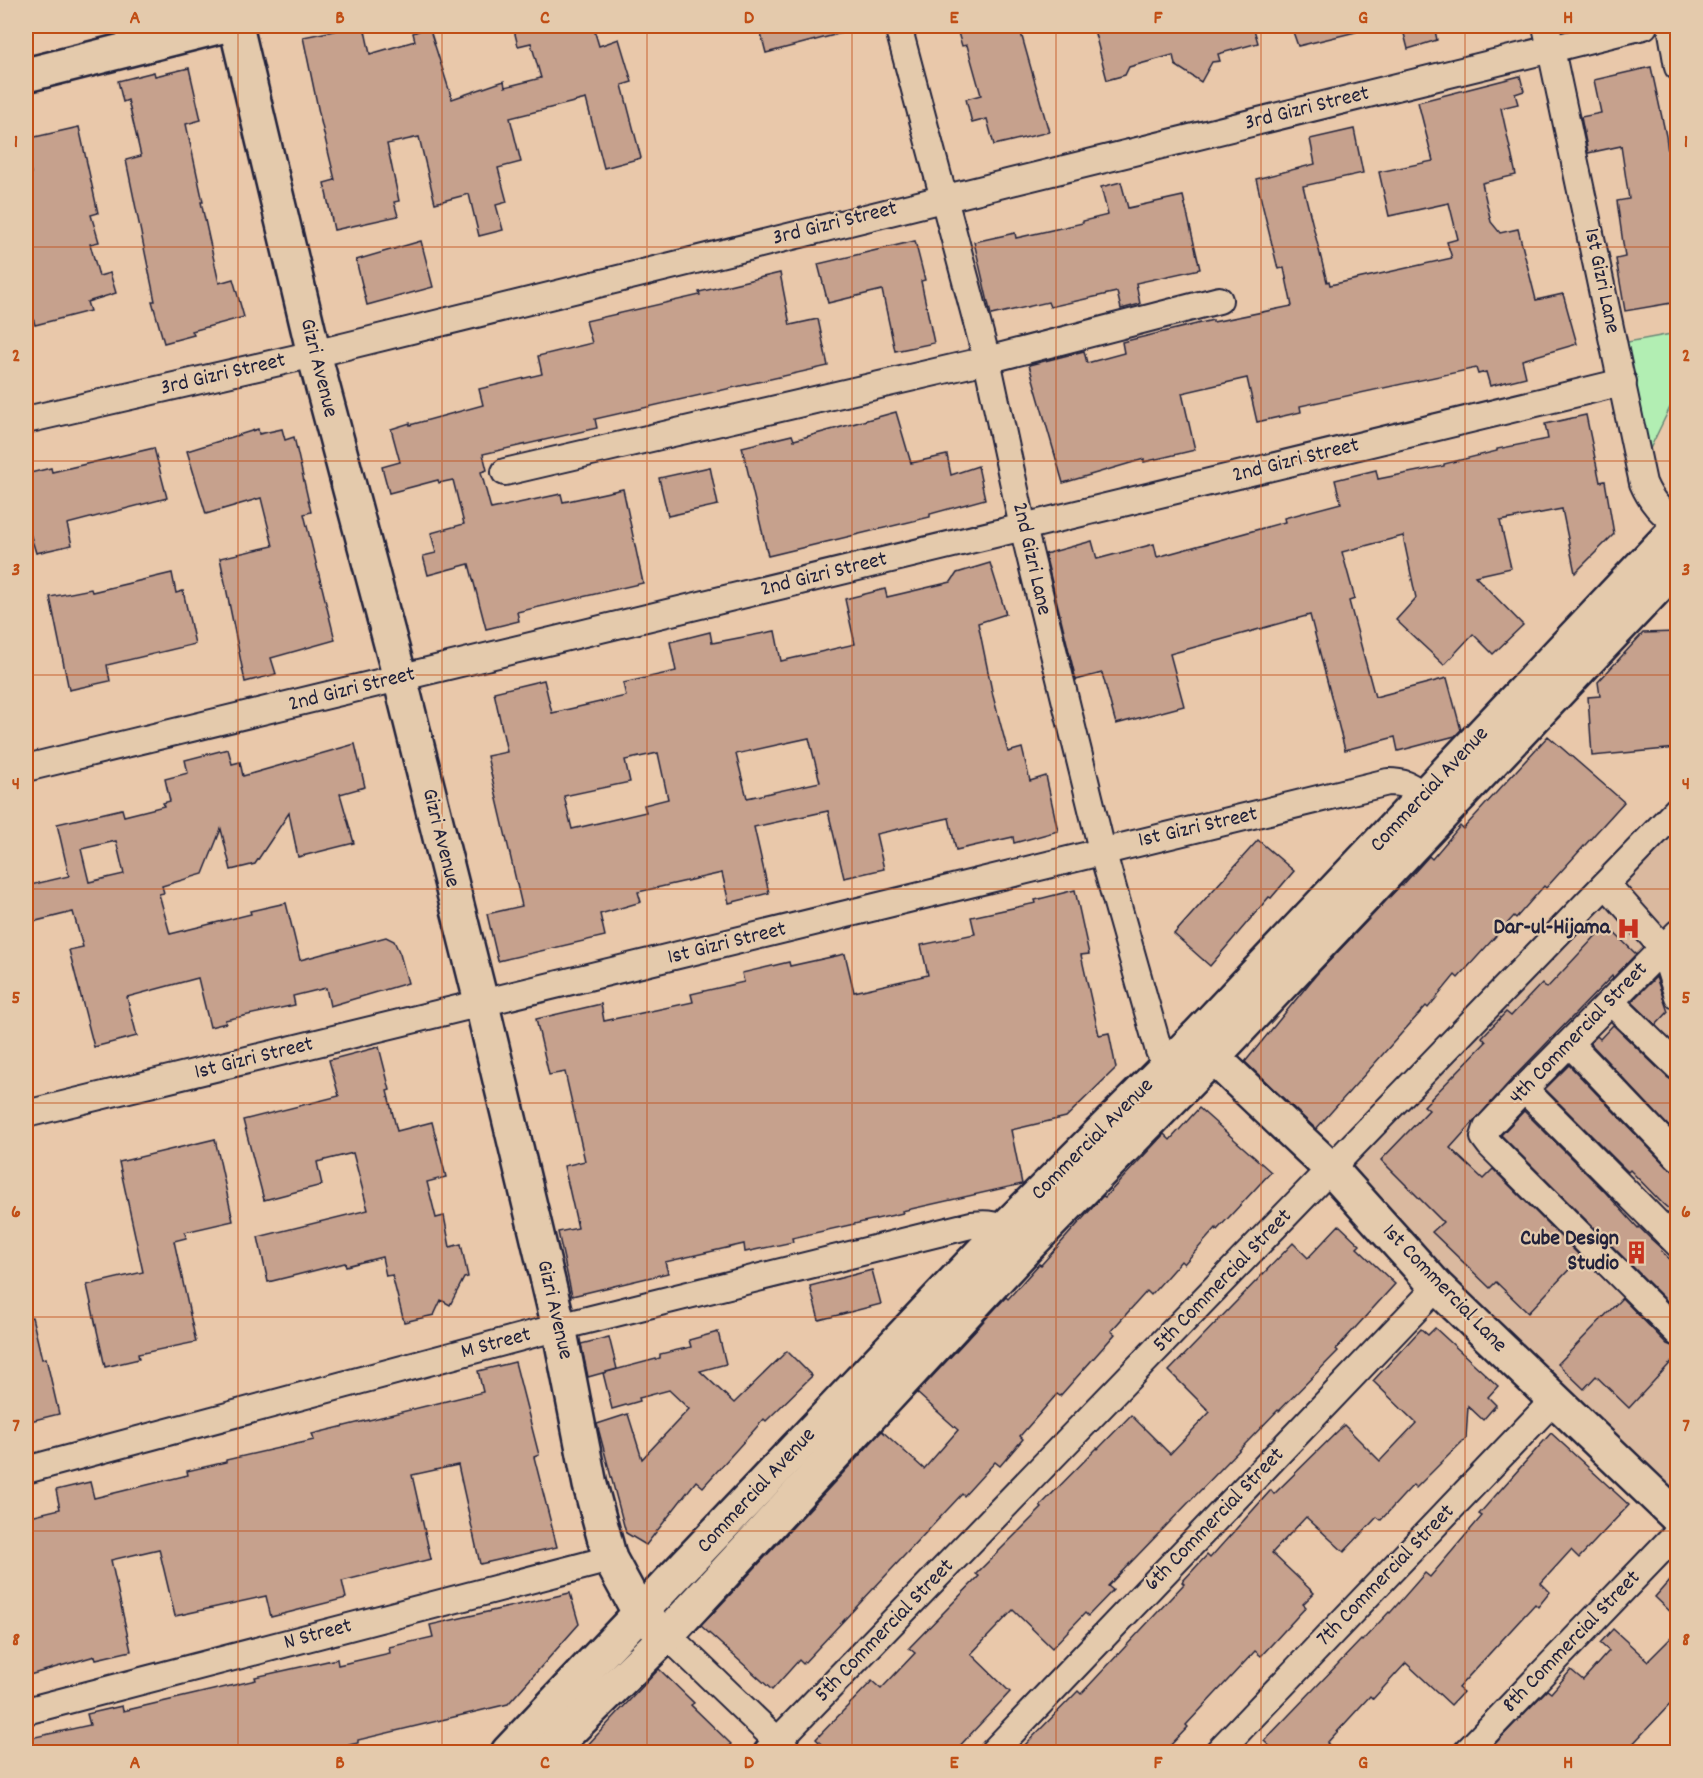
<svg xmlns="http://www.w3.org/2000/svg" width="1703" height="1778" viewBox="0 0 1703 1778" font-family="Dekko,sans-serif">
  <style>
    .built { fill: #dab99f }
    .green { fill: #b2eeb3; stroke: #6a8877; stroke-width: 1.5 }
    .building { fill: #c6a18d; stroke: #22223b; stroke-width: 1.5; fill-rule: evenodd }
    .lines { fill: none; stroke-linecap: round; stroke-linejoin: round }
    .minor-casing { stroke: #22223b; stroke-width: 30 }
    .tertiary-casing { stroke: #22223b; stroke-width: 38 }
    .secondary-casing { stroke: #22223b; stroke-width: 38 }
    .minor { stroke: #e4caac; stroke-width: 26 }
    .tertiary { stroke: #e4caac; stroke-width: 33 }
    .secondary { stroke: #e4caac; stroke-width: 33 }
    .grid { fill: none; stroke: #c04e15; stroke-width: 1.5; stroke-opacity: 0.55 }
    .labels { text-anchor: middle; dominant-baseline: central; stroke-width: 4.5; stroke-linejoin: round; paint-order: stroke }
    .street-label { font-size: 22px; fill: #22223b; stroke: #e4caac }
    .poi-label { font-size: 22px; font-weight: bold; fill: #22223b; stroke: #e4caac; text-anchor: end }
    .neatline { fill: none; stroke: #c04e15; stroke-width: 2 }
    .grid-label { font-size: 20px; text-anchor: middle; font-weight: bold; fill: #c04e15 }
  </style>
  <rect width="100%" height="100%" fill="#e9c8aa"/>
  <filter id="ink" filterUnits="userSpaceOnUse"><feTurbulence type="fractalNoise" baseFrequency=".0167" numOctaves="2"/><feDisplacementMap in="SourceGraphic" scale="12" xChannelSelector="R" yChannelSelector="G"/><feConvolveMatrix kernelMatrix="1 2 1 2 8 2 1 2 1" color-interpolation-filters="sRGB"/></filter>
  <g filter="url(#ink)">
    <path class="built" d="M1677 827V1503L1336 1165Z"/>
    <path class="green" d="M1677 333V393L1646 457 1622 343Z"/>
    <g class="building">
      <path d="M359 26H364L370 54 415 41 413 33 429 27 452 99 504 81 505 87 541 78 531 43 518 46 513 26H593L599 46 619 39 632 82 622 85 641 158 604 168 586 99 510 118 521 162 498 168 507 202 496 205 503 230 479 236 469 194 435 203 419 137 387 144 399 201 394 202 398 216 334 230 324 183 335 180 319 113 303 37Z"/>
      <path d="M759 26H849L850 31 766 53Z"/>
      <path d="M956 26H1019L1049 132 994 145 987 119 972 123 966 99 981 95 967 45 962 46Z"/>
      <path d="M1093 26H1253L1258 43 1218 54 1220 61 1212 62 1201 82 1175 65 1173 55 1129 67 1125 75 1107 80Z"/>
      <path d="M1291 26H1355L1356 32 1298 46Z"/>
      <path d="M1402 26H1434L1437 40 1408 49Z"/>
      <path d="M1651 67 1666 136 1677 223V302L1625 311 1616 259 1625 257 1617 201 1629 199 1621 146 1588 153 1581 117 1601 113 1594 80Z"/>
      <path d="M189 68 201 120 186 124 203 202H201L219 283 233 279 244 317 192 331 194 335 164 343 152 301H155L126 160 141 156 128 100 123 102 118 81 154 72 155 76Z"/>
      <path d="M1520 76 1524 91 1515 94 1518 104 1501 108 1516 175 1482 183 1491 222 1500 233 1518 229 1536 300 1563 294 1577 344 1522 360 1526 377 1490 386 1486 372 1478 374 1476 368 1300 406 1301 412 1257 422 1247 378 1182 393 1195 450 1144 462V459L1063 483 1029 365 1084 351 1087 363 1124 353 1122 342 1213 320V322L1292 306 1284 268 1278 269 1256 179 1315 164 1310 139 1354 129 1363 173 1303 186 1327 282 1329 281 1330 285 1452 258 1447 242 1458 239 1449 203 1389 216 1379 172 1433 161 1418 102Z"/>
      <path d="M79 127 98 213 91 215 99 242 90 244 99 276 110 273 116 293 87 302 90 311 35 325 26 293V175L31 173 26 153V139Z"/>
      <path d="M1121 182 1128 208 1183 196 1200 269 1136 283 1140 304 1121 309 1117 292 1050 307 1048 302 991 315 974 242 1015 233 1016 238 1083 223V221L1108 215 1101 187Z"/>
      <path d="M421 241 433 287 367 305 356 260Z"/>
      <path d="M915 241 925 280 921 281 934 343 895 351 882 290 828 303 818 264Z"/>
      <path d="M780 273 790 325 818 319 828 366 595 419 597 428 483 454 487 470 481 472 491 509 561 494 563 502 623 489 643 583 517 612 519 621 486 629 469 564 428 575 423 556 436 553 431 533 464 524 453 480 439 483 438 480 389 493 382 467 400 462 391 429 410 423V425L483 405 479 389 542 374 538 356 592 343 586 321 700 295 699 292Z"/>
      <path d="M896 412 911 463 947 455 951 475 978 466 985 499 930 514V517L768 556 742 447 792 435 794 440Z"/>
      <path d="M1586 415 1600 482 1605 481 1614 534 1575 573 1562 509 1500 521 1511 568 1475 576 1523 625 1493 654 1473 634 1444 665 1396 620 1416 598 1403 536 1342 552 1355 599 1349 601 1375 697 1447 678 1461 730 1455 736 1398 751 1395 737 1345 750 1310 615 1170 654 1184 706 1116 724 1102 673 1076 680 1045 554 1092 541 1097 559 1154 544 1157 557 1285 522 1284 518 1341 503 1335 480 1376 470 1378 479 1444 466V464L1497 451V449L1548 439 1545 424Z"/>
      <path d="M258 429 259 434 282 429 285 440 294 437 311 512 304 514 335 640 271 658 276 674 245 682 220 558 273 546 261 498 206 514 187 451Z"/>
      <path d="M154 448 167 498 67 524 72 545 36 553 26 520V474L51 468 52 472Z"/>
      <path d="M710 467 718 505 668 516 659 478Z"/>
      <path d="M990 563 1006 614 978 623 993 696 1008 752 1022 748 1030 781 1046 776 1058 831 1014 843 1013 837 956 850 949 818 876 834 884 869 844 878 828 811 754 827 769 893 729 903 722 873 638 892 641 902 600 914 605 936 498 961 487 914 522 906 487 756 507 752 494 692 544 680 552 713 626 696 623 683 676 671 670 642 710 632 712 643 775 631 781 661 855 644 845 599 885 589 887 597 951 582 957 573ZM809 738 820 782 747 798 736 754ZM658 753 668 799 644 805 646 812 572 829 564 796 630 782 625 760Z"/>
      <path d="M172 573 176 593 183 591 195 644 107 665 110 681 69 690 50 597 91 589 92 592Z"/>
      <path d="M1677 632V748L1592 756 1588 697 1600 696 1598 682 1643 633Z"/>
      <path d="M1548 736 1624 802 1546 888 1544 886 1516 918 1514 916 1458 978 1455 975 1428 1008 1426 1006 1316 1129 1245 1062 1316 975 1401 885 1402 886 1429 856 1432 859 1460 826 1463 829Z"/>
      <path d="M355 744 365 787 340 794 354 843 298 857 289 813 255 864 231 870 221 829 203 874 162 886 164 893 159 894 170 934 251 914 250 911 286 903 300 960 386 937 394 941 400 954 408 983 330 1006 326 988 293 996 295 1005 225 1020 226 1023 210 1027 198 978 127 997 137 1036 94 1047 69 950 83 947 73 912 32 922 29 910 26 911V886L69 876 57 824 122 809 124 816 164 806 163 803 170 801 165 779 188 773 185 760 228 749 232 764 240 762 243 776ZM116 841 124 874 89 882 81 849Z"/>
      <path d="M1258 840 1294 871 1271 898 1269 897 1210 966 1174 934Z"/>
      <path d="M1075 890 1089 954 1081 955 1099 1035 1109 1033 1116 1068 1066 1117 1011 1130 1022 1184 902 1211 903 1213 792 1238 793 1242 745 1252 744 1244 665 1262 668 1273 572 1296 558 1232 578 1228 564 1166 585 1161 565 1072 549 1075 536 1019 601 1004 604 1021 693 1002 691 994 744 982 742 973 789 962 790 966 845 954 854 992 928 975 921 945 975 934 971 917 1036 903 1035 900Z"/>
      <path d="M1606 925 1636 954 1613 978 1612 976 1513 1078 1450 1148 1483 1179 1493 1169 1581 1257 1528 1313 1496 1282 1490 1288 1432 1232 1443 1222 1381 1160 1429 1110 1424 1106 1486 1042 1482 1037 1506 1012 1511 1016 1542 983 1547 988Z"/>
      <path d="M1656 977 1668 1012 1656 1025 1633 1003V1000Z"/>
      <path d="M1613 1025 1668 1078 1677 1083V1135L1590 1043 1597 1036 1600 1039Z"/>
      <path d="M379 1047 390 1090 387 1091 397 1131 432 1122 446 1177 427 1182 436 1218 444 1216 450 1247 461 1244 468 1277 464 1278 450 1305 441 1300 434 1315 404 1322 392 1275 386 1276 382 1257 346 1266 345 1263 268 1282 258 1237 368 1210 353 1153 317 1162 322 1185 264 1200 243 1120 339 1096 329 1060Z"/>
      <path d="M1569 1065 1667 1167 1677 1172V1216L1663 1204 1630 1170 1628 1172 1545 1089Z"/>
      <path d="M1199 1108 1271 1172 1217 1230 1216 1228 1184 1264 1181 1261 1151 1295 1147 1291 1111 1331 1115 1334 1060 1396 1057 1394 1020 1436 1023 1439 1000 1466 995 1462 964 1496 962 1494 803 1664 799 1660 772 1690 701 1626 882 1431 924 1469 958 1430 917 1393 1006 1297 1008 1299 1039 1264 1041 1265 1101 1198 1103 1196 1105 1197 1164 1134 1170 1140Z"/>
      <path d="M1524 1111 1606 1193 1638 1228 1639 1227 1651 1239 1662 1249 1661 1251 1677 1266V1311L1501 1135Z"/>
      <path d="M215 1139 233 1221 185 1232 186 1238 174 1241 196 1342 138 1354 139 1359 105 1367 87 1285 143 1272 119 1162Z"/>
      <path d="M1339 1225 1360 1245 1357 1248 1395 1284 1336 1349 1338 1351 1279 1411 1278 1410 1108 1586 1113 1590 1088 1616 1085 1613 1052 1648 1013 1610 971 1654 1010 1692 954 1752H829L816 1739 872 1681 881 1689 915 1653 909 1648 979 1576 976 1574 1042 1508 1040 1506 1097 1448 1098 1449 1131 1415 1170 1454 1210 1412 1169 1371 1293 1243 1308 1258Z"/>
      <path d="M872 1270 881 1304 819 1320 810 1286Z"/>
      <path d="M1622 1298 1667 1344 1677 1348V1356L1629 1408 1596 1376 1584 1389 1558 1364Z"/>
      <path d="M32 1317 42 1359 46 1358 59 1414 26 1422V1318Z"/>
      <path d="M1435 1328 1498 1386 1488 1397 1496 1405 1483 1420 1468 1406 1466 1438 1416 1488 1413 1485 1381 1520 1377 1517 1344 1552 1306 1517 1272 1553 1314 1593 1303 1604 1306 1607 1261 1656 1255 1651 1186 1725 1188 1727 1164 1752H1018L1078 1691 1081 1694 1184 1584 1182 1582 1207 1555 1210 1558 1271 1490 1274 1494 1344 1425 1380 1461 1416 1423 1373 1381 1421 1329 1428 1335Z"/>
      <path d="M718 1332 726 1364 700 1371 734 1403 787 1351 812 1376 766 1421 764 1419 703 1487 696 1481 646 1545 626 1533 597 1424 628 1414 642 1459 689 1409 669 1390 639 1398 640 1401 612 1409 603 1373 660 1358V1354L691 1347 689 1340Z"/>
      <path d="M609 1337 617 1369 588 1377 581 1344Z"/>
      <path d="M515 1362 539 1455 534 1457 557 1547 480 1564 458 1465 412 1475 431 1559 342 1581 346 1598 271 1617 266 1596 175 1616 159 1549 111 1560 131 1651 96 1659 95 1656 26 1676V1517L60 1509 56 1490 90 1482 94 1498 188 1475 187 1471 226 1462V1460L314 1440 312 1434 483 1392 478 1371Z"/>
      <path d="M1551 1433 1629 1505 1579 1558 1571 1550 1541 1583 1550 1592 1538 1607 1535 1604 1458 1688 1463 1692 1451 1705 1406 1663 1373 1699 1370 1696 1327 1743 1337 1752H1276L1264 1741 1361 1640 1362 1641 1389 1612 1390 1613 1425 1573 1430 1577 1482 1516 1479 1514Z"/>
      <path d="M1677 1572V1618L1655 1597Z"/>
      <path d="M570 1593 579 1624 508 1704 358 1740V1743L317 1752H26V1739L90 1725 87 1714 122 1706 123 1711 256 1680 255 1677 337 1659 338 1665 390 1653 389 1647 433 1637 430 1625Z"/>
      <path d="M1613 1629 1648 1661 1677 1632V1697L1625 1752H1487L1547 1690 1551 1693 1571 1670 1583 1680 1609 1651 1600 1643Z"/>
      <path d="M659 1669 694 1703 691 1705 731 1744 723 1752H581Z"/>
    </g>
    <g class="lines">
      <defs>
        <g id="minor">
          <path d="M898 26 987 360 1023 527 1102 850 1159 1051 1180 1077"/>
          <path d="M1546 26 1643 483C1651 502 1662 513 1678 525"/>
          <path d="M1671 26 1678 67"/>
          <path d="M26 420 314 354 1644 26"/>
          <path d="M505 472 987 360 1219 300"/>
          <path d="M26 768 1623 382"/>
          <path d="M1606 884 1663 948 1678 996"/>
          <path d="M1678 933 1524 1089 1487 1128 1484 1137 1490 1145 1678 1333"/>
          <path d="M1611 1002 1678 1067"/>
          <path d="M1570 1044 1678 1157"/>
          <path d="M1524 1089 1678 1244"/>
          <path d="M26 1114 1388 782C1406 782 1410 786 1425 796"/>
          <path d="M26 1470 559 1327 971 1225C983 1224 993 1223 1003 1230"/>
          <path d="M667 1635 789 1752"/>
          <path d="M26 1711 610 1559"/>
          <path d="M767 1752 1678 809"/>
          <path d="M993 1752 1437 1287"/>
          <path d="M1218 1752 1554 1400"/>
          <path d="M1467 1752 1678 1532"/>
        </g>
        <g id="tertiary">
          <path d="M236 26 314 354 400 678 482 1005 559 1327 590 1485 610 1559 640 1614 667 1635"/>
          <path d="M1196 1037 1213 1057 1331 1169 1437 1287 1678 1518"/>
        </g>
        <g id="secondary">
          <path d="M26 75 222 26"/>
          <path d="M508 1752 1003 1230 1196 1037 1678 527"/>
          <path d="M548 1752 667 1635 1025 1249 1213 1057 1678 565"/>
        </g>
      </defs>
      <use href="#minor" class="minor-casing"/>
      <use href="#tertiary" class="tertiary-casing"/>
      <use href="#secondary" class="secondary-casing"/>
      <use href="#minor" class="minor"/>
      <use href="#tertiary" class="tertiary"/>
      <use href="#secondary" class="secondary"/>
    </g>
  </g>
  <path class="grid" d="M238 26V1752M442 26V1752M647 26V1752M852 26V1752M1056 26V1752M1261 26V1752M1465 26V1752M26 247H1678M26 461H1678M26 675H1678M26 889H1678M26 1103H1678M26 1317H1678M26 1531H1678"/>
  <defs>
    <symbol id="hospital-bare" viewBox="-9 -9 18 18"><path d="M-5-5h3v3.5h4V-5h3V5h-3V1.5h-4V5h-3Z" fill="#c8321e" stroke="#e4caac" stroke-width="2.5" paint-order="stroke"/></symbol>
    <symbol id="building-bare" viewBox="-9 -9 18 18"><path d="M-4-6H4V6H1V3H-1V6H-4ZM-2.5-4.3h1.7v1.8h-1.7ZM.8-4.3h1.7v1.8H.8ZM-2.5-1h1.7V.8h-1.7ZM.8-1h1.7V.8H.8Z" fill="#c8321e" stroke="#e4caac" stroke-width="2.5" paint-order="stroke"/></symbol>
  </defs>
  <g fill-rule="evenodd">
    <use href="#hospital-bare" x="1612" y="912" width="33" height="33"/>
    <use href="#building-bare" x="1620" y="1236" width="33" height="33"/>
  </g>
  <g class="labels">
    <g class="street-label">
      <text transform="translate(1307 109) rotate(-14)">3rd Gizri Street</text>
      <text transform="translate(835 224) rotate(-14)">3rd Gizri Street</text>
      <text transform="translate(1601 281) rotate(78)">1st Gizri Lane</text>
      <text transform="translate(318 368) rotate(76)">Gizri Avenue</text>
      <text transform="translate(223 375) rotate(-13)">3rd Gizri Street</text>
      <text transform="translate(1296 461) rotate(-14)">2nd Gizri Street</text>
      <text transform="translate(1031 559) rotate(77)">2nd Gizri Lane</text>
      <text transform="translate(824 575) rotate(-14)">2nd Gizri Street</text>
      <text transform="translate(352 690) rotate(-14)">2nd Gizri Street</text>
      <text transform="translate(1430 790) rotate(-47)">Commercial Avenue</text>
      <text transform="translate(1198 828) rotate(-13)">1st Gizri Street</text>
      <text transform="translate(440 838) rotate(76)">Gizri Avenue</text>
      <text transform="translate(727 944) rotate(-14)">1st Gizri Street</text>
      <text transform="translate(1579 1034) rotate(-46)">4th Commercial Street</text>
      <text transform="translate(254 1059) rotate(-14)">1st Gizri Street</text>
      <text transform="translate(1093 1140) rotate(-45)">Commercial Avenue</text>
      <text transform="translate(1223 1281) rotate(-46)">5th Commercial Street</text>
      <text transform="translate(1444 1289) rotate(46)">1st Commercial Lane</text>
      <text transform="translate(554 1310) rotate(77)">Gizri Avenue</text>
      <text transform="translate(496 1344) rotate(-15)">M Street</text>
      <text transform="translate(757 1491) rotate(-47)">Commercial Avenue</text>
      <text transform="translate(1215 1520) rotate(-46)">6th Commercial Street</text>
      <text transform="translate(1386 1576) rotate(-46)">7th Commercial Street</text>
      <text transform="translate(885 1631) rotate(-46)">5th Commercial Street</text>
      <text transform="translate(318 1635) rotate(-15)">N Street</text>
      <text transform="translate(1572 1642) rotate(-46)">8th Commercial Street</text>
    </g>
    <g class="poi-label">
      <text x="1610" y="928">Dar-ul-Hijama</text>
      <text x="1619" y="1239">Cube Design<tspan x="1619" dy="25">Studio</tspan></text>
    </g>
  </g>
  <rect width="1703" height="1778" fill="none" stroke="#e4caac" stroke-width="66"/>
  <rect x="33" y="33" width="1637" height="1712" class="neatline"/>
  <g class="grid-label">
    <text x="135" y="23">A</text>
    <text x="340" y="23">B</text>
    <text x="545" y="23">C</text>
    <text x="749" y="23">D</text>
    <text x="954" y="23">E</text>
    <text x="1158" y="23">F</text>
    <text x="1363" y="23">G</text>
    <text x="1568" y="23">H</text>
    <text x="16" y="147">1</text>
    <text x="1686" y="147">1</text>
    <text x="16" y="361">2</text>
    <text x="1686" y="361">2</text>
    <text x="16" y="575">3</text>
    <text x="1686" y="575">3</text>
    <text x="16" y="789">4</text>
    <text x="1686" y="789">4</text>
    <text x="16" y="1003">5</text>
    <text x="1686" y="1003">5</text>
    <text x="16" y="1217">6</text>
    <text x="1686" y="1217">6</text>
    <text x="16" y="1431">7</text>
    <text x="1686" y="1431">7</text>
    <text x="16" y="1645">8</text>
    <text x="1686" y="1645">8</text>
    <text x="135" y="1768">A</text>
    <text x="340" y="1768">B</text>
    <text x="545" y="1768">C</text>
    <text x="749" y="1768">D</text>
    <text x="954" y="1768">E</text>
    <text x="1158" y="1768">F</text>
    <text x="1363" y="1768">G</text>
    <text x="1568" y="1768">H</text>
  </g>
</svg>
